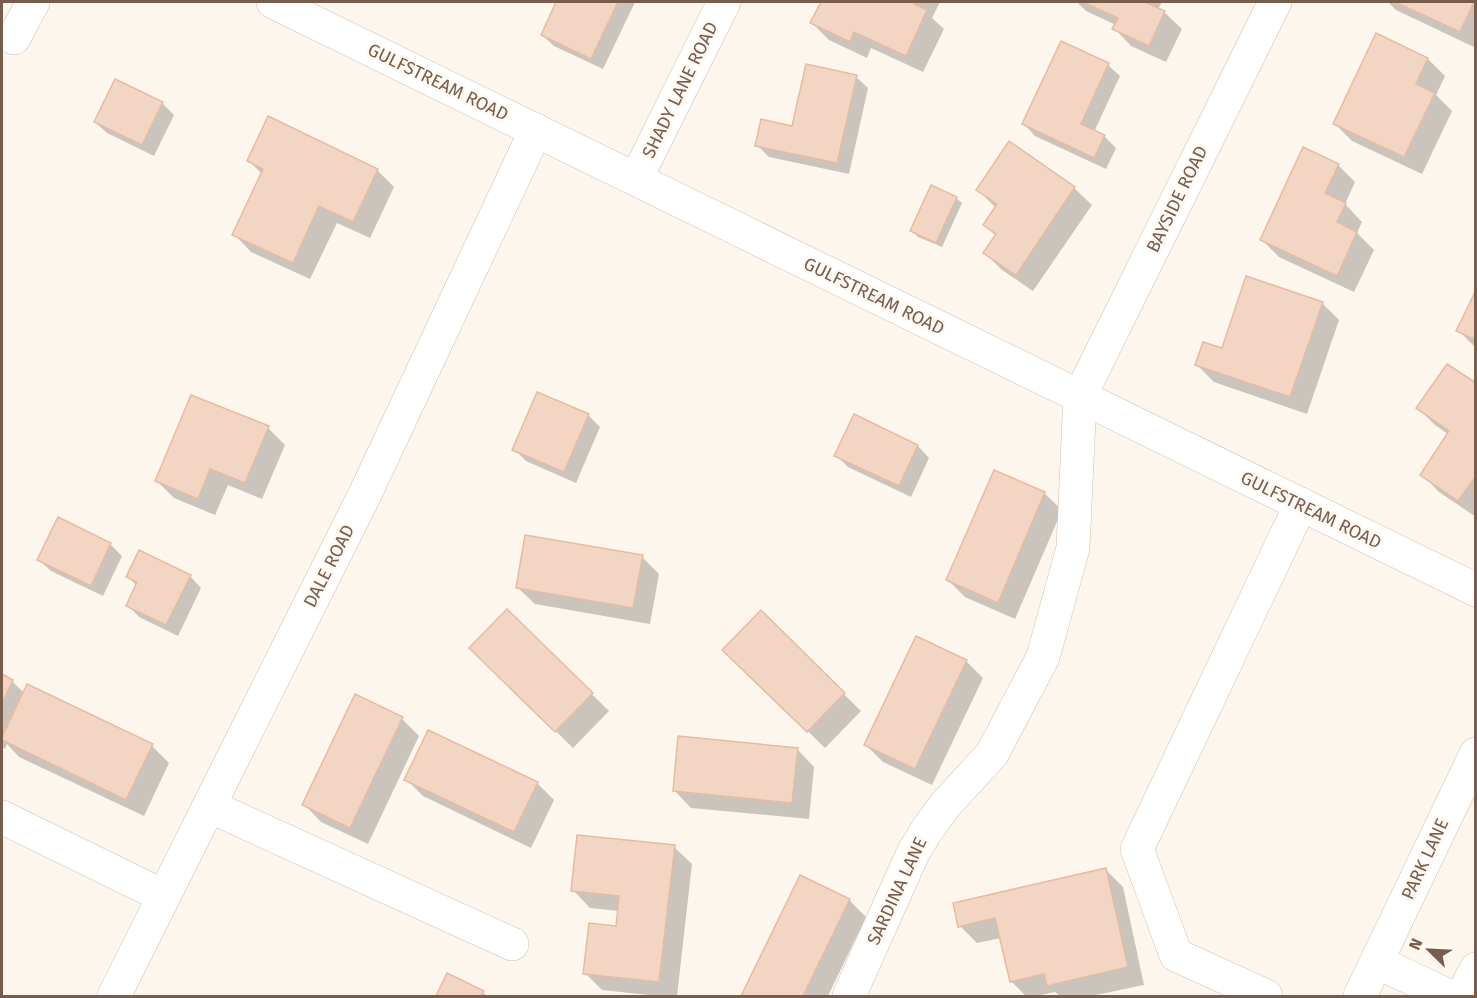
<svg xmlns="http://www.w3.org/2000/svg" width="1477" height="998" viewBox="0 0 1477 998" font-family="'Fira Sans',sans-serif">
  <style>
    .shadow { fill: #0003 }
    .building { fill: #f3d5c3; stroke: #e6bba3; stroke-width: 1.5 }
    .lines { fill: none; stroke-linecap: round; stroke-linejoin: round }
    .minor-casing { stroke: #d1beb0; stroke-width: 34 }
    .minor { stroke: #fff; stroke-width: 33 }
    .labels { text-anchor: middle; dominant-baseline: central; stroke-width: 6; stroke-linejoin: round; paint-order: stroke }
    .street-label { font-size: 18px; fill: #7a5c4d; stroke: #fffaf3 }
  </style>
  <rect width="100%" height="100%" fill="#fdf6ec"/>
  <g class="shadow">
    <path d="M558 2H635L603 69 554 46 542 35Z"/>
    <path d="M823 2H849L856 4 857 2H940L932 18 944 29 923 72 871 48 867 58 829 40 812 23Z"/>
    <path d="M1077 2H1162L1158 9 1164 12 1182 29 1166 62 1131 46 1114 28 1116 25 1086 11Z"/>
    <path d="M1388 2H1476V48L1396 10Z"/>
    <path d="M1377 35 1428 59 1445 76 1436 95 1452 111 1422 174 1352 141 1335 124Z"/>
    <path d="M1062 43 1108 65 1120 76 1094 132 1104 136 1116 148 1106 169 1035 136 1024 124Z"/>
    <path d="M856 77 868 88 849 174 769 157 757 145 794 128Z"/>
    <path d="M162 103 174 115 154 156 107 133 95 122Z"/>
    <path d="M249 161 377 170 394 187 370 238 337 223 310 279 251 252 234 234 262 174Z"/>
    <path d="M1338 165 1355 182 1345 204 1362 222 1357 233 1374 250 1354 292 1279 257 1262 240Z"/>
    <path d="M1074 188 1092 205 1033 291 1002 270 985 253 996 236 985 225 996 208 978 190Z"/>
    <path d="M956 198 962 203 942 247 918 237 912 231Z"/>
    <path d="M1476 294V348L1458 330Z"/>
    <path d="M1322 303 1339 320 1307 414 1214 382 1197 365Z"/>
    <path d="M1476 385V517L1439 492 1422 474 1449 435 1435 425 1418 408Z"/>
    <path d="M588 415 600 427 576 483 526 461 514 449Z"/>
    <path d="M268 428 285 445 262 499 228 485 215 515 174 498 157 481Z"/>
    <path d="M918 446 929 458 911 497 848 467 836 455Z"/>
    <path d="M1044 493 1062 510 1015 619 965 597 948 580Z"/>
    <path d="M110 544 122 556 103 596 51 571 39 560Z"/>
    <path d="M642 557 659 574 650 624 535 604 517 587Z"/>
    <path d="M190 576 201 588 178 636 139 617 128 605 137 586 128 577Z"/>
    <path d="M508 611 609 711 573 748 471 648Z"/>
    <path d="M761 612 861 711 825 748 724 650Z"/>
    <path d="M966 661 983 678 932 785 883 762 866 745Z"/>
    <path d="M2 676 12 681 24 693 152 746 169 763 144 816 19 757 7 744 5 749 2 747Z"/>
    <path d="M402 719 419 736 368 844 321 822 304 804Z"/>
    <path d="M797 749 814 767 809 819 691 808 674 790Z"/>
    <path d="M406 779 537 783 554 800 531 848 423 796Z"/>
    <path d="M674 847 692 864 677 996H658L602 990 585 973 617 928 619 911 590 908 573 890Z"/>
    <path d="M1106 870 1123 887 1144 985 1091 996H1060L1055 992 1036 996H1026L1011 981 1001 938 977 943 960 926Z"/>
    <path d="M801 877 849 900 866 917 828 996H743Z"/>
    <path d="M448 975 483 992 487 996H438Z"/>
  </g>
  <g class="building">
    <path d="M556 2H618L591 59 541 35Z"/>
    <path d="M821 2H915L914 4 927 10 906 56 854 32 850 42 810 23Z"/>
    <path d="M1083 2H1145L1165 11 1149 46 1112 29 1118 18Z"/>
    <path d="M1395 2H1474L1460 32Z"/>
    <path d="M1376 33 1428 58 1416 84 1435 93 1404 157 1333 124Z"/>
    <path d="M1061 41 1109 63 1081 124 1105 135 1094 158 1022 124Z"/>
    <path d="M806 64 857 75 837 163 755 146 761 119 792 126Z"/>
    <path d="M115 79 163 102 142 145 94 122Z"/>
    <path d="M268 116 378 169 353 222 319 206 293 263 232 235 263 169 247 161Z"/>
    <path d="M1009 141 1075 187 1016 275 983 253 996 234 983 225 997 204 976 190Z"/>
    <path d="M1303 147 1339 164 1325 193 1346 203 1337 222 1357 232 1337 276 1260 240Z"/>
    <path d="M931 185 957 197 936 243 910 231Z"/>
    <path d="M1246 276 1323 302 1290 397 1195 365 1203 342 1222 348Z"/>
    <path d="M1476 290V340L1456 331Z"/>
    <path d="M1447 364 1476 383V476L1458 501 1420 475 1449 431 1416 408Z"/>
    <path d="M537 392 589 414 564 472 512 450Z"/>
    <path d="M191 395 269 426 245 483 210 469 198 499 155 481Z"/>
    <path d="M854 414 918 445 899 486 834 456Z"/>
    <path d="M994 470 1045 492 998 603 946 580Z"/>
    <path d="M58 517 111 543 91 586 37 560Z"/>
    <path d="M525 535 643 555 633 608 516 588Z"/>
    <path d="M139 550 191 575 166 625 126 606 137 582 126 577Z"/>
    <path d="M507 609 593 693 555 732 469 648Z"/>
    <path d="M761 610 845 693 807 732 722 650Z"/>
    <path d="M916 636 967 660 915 769 864 745Z"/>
    <path d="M2 674 13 680 2 703Z"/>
    <path d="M27 684 153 744 126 800 2 740V737Z"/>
    <path d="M355 694 403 717 350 828 302 805Z"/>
    <path d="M428 730 538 782 514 832 404 780Z"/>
    <path d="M678 736 798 748 792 803 673 791Z"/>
    <path d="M577 835 675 845 659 982 583 974 589 923 616 926 619 896 571 891Z"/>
    <path d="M1106 868 1128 967 1047 986 1044 974 1010 982 995 918 958 927 953 903Z"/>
    <path d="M800 875 850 899 803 996H741Z"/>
    <path d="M447 973 484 991 481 996H436Z"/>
  </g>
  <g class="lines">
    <defs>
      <g id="minor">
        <path d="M273 2 1476 590"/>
        <path d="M14 38 33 2"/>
        <path d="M636 179 724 2"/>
        <path d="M209 806 512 944"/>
        <path d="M2 817 163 896"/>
        <path d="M1377 962 1449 996"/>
        <path d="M114 996 365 494 536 130"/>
        <path d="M849 996 913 853 927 830 945 805 992 754 1043 657 1073 548 1080 396 1275 2"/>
        <path d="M1266 996 1176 955 1137 849 1301 504"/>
        <path d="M1360 996 1476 754"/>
        <path d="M1462 996 1476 969"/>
      </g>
    </defs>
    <use href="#minor" class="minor-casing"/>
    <use href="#minor" class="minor"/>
  </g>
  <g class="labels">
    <g class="street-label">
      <text transform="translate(438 82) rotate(26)">GULFSTREAM ROAD</text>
      <text transform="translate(680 90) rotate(-64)">SHADY LANE ROAD</text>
      <text transform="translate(1177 199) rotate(-64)">BAYSIDE ROAD</text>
      <text transform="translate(874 296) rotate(26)">GULFSTREAM ROAD</text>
      <text transform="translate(1311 510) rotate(26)">GULFSTREAM ROAD</text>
      <text transform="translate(329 566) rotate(-63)">DALE ROAD</text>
      <text transform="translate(1425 859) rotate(-65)">PARK LANE</text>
      <text transform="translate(897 891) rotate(-65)">SARDINA LANE</text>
    </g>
  </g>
  <rect width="1477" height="998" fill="none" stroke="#7a5c4d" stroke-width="6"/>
  <g transform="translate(1429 950) rotate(294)" stroke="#fffaf3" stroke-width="4.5" paint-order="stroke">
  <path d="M0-4.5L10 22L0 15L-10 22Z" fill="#7a5c4d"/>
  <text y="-9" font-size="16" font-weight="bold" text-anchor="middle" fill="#7a5c4d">N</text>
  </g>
</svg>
